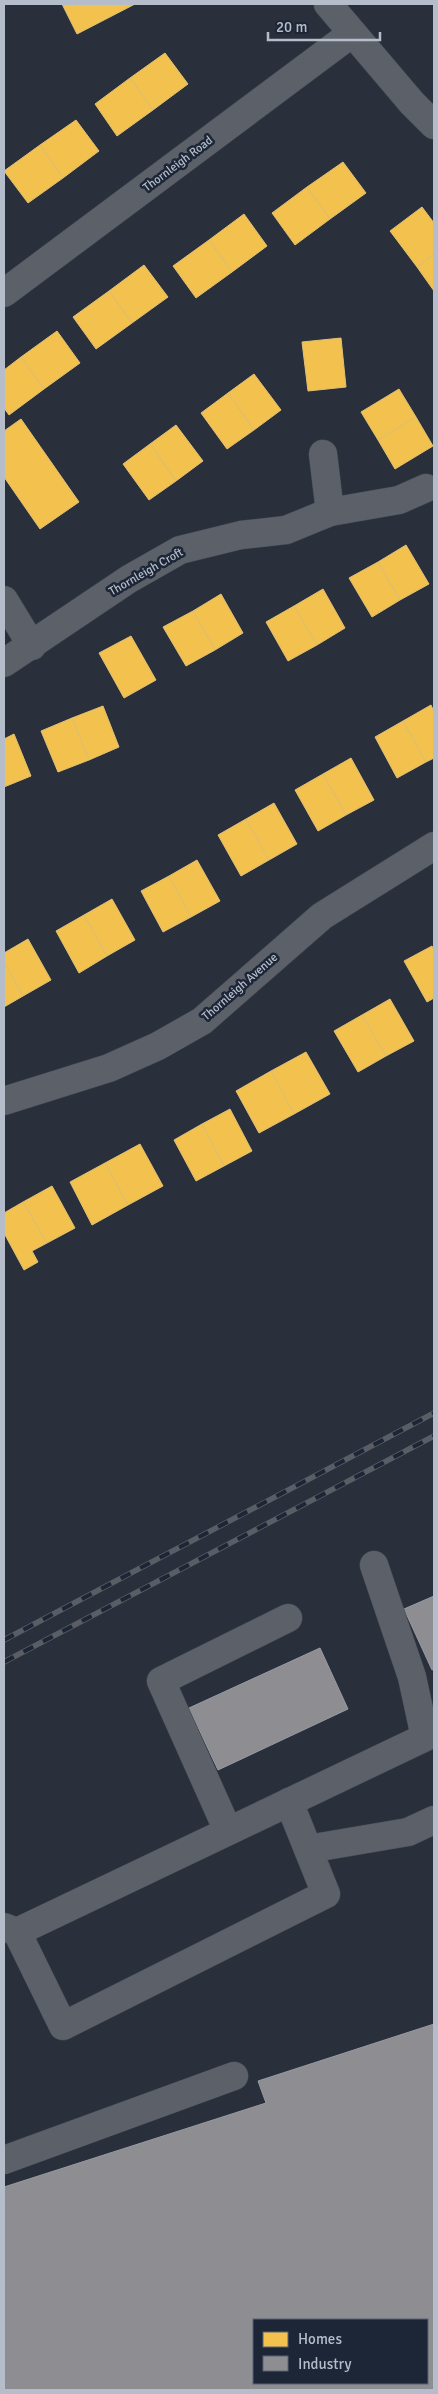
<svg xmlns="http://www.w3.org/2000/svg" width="438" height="2394" viewBox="0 0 438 2394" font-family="Signika,sans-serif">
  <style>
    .homes { fill: #f2c14e; stroke: #e0c074 }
    .industry { fill: #8d8d92; stroke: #999ba3; fill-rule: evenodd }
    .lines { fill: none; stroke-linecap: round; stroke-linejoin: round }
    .minor-casing { stroke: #474b53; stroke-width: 29 }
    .minor { stroke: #5c6068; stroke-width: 28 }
    .rail-casing { stroke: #595e66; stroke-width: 5.5 }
    .rail { stroke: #1d2636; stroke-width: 4; stroke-dasharray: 11; stroke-linecap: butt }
    .labels { text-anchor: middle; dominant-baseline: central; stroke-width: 5; stroke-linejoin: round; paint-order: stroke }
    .street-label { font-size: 12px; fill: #b5bdcb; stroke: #1d2636 }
  </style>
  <rect width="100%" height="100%" fill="#2a303b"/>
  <g class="homes">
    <path d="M62 4H135L77 34Z"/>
    <path d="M165 53 188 84 153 110 130 78Z"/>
    <path d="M130 78 153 110 117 136 95 104Z"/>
    <path d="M76 120 99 151 63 178 40 145Z"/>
    <path d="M40 145 63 178 28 203 4 171Z"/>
    <path d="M343 162 366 193 330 219 307 187Z"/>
    <path d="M307 187 330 219 295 245 272 213Z"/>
    <path d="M422 207 434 223V254L417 267 390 231Z"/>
    <path d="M244 214 267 246 232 272 209 240Z"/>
    <path d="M209 240 232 272 196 298 173 266Z"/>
    <path d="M434 254V291L417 267Z"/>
    <path d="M144 265 168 297 132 323 109 291Z"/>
    <path d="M109 291 132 323 96 349 73 317Z"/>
    <path d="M57 331 80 363 44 389 21 357Z"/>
    <path d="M341 338 346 387 308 391 302 342Z"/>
    <path d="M21 357 44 389 9 415 4 408V370Z"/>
    <path d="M254 374 281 410 254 430 228 393Z"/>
    <path d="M399 389 416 417 378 440 361 412Z"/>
    <path d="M228 393 254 430 227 449 201 413Z"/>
    <path d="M416 417 433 446 395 469 378 440Z"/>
    <path d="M21 419 79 502 40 529 4 477V431Z"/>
    <path d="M176 425 203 461 176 481 150 444Z"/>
    <path d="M150 444 176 481 149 500 123 464Z"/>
    <path d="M406 545 429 584 400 600 378 562Z"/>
    <path d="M378 562 400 600 372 617 349 578Z"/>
    <path d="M323 589 345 628 317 645 294 606Z"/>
    <path d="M221 594 243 633 215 650 193 611Z"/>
    <path d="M294 606 317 645 288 661 266 622Z"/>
    <path d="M193 611 215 650 186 666 163 627Z"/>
    <path d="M131 636 156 680 124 698 99 653Z"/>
    <path d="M431 705 434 712V758L426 762 403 721Z"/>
    <path d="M103 706 119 747 89 760 72 718Z"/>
    <path d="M72 718 89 760 58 772 41 731Z"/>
    <path d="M403 721 426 762 397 778 375 737Z"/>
    <path d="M14 734 31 776 4 787V739Z"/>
    <path d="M351 758 374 800 346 815 323 774Z"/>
    <path d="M323 774 346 815 318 831 295 790Z"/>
    <path d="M274 803 297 844 269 860 246 819Z"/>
    <path d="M246 819 269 860 241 876 218 835Z"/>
    <path d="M197 860 220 901 191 917 169 876Z"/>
    <path d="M169 876 191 917 163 932 141 891Z"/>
    <path d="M112 899 135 940 107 956 84 915Z"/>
    <path d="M84 915 107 956 79 973 56 931Z"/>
    <path d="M28 939 51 980 23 996 4 962V953Z"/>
    <path d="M432 946 434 950V998L427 1002 404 961Z"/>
    <path d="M4 962 23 996 4 1007Z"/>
    <path d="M390 999 414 1041 386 1056 362 1015Z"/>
    <path d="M362 1015 386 1056 358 1072 334 1031Z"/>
    <path d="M306 1052 330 1094 294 1114 271 1071Z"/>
    <path d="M271 1071 294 1114 259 1133 236 1091Z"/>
    <path d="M230 1109 252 1151 224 1166 202 1124Z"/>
    <path d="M202 1124 224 1166 196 1181 174 1140Z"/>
    <path d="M140 1144 163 1186 128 1205 105 1163Z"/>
    <path d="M105 1163 128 1205 92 1225 70 1182Z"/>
    <path d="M52 1186 75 1228 47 1243 23 1202Z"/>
    <path d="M23 1202 47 1243 32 1251 38 1262 24 1270 4 1233V1213Z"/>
  </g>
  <g class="industry">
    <path d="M434 1596V1669L432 1670 404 1609Z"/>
    <path d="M320 1648 348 1709 218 1770 189 1708Z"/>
    <path d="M434 2024V2390H4V2187L266 2103 258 2081ZM254 2320H427V2383H254Z"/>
  </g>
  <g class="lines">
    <defs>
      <g id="minor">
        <path d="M328 4 412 103 434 125"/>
        <path d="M4 293 351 34"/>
        <path d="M323 454 330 512"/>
        <path d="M4 600 32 646"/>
        <path d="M4 663 129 579 180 550 241 535 286 530 330 512 399 500 426 488"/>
        <path d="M4 1101 109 1068 158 1046 202 1021 322 916 434 846"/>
        <path d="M374 1565 412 1677 425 1737"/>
        <path d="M228 1831 161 1681 288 1618"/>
        <path d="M308 1849 408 1832 434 1820"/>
        <path d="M4 1927 17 1932 63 2026 326 1894 289 1802"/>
        <path d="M17 1932 434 1733"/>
        <path d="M4 2160 234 2076"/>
      </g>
    </defs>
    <use href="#minor" class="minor-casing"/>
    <use href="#minor" class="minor"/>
    <defs>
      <g id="rail">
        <path d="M4 1640 434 1413"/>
        <path d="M4 1662 434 1436"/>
      </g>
    </defs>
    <use href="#rail" class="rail-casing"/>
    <use href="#rail" class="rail"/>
  </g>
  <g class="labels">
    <g class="street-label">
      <text transform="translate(178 164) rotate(-37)">Thornleigh Road</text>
      <text transform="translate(146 572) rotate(-30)">Thornleigh Croft</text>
      <text transform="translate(240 987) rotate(-41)">Thornleigh Avenue</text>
    </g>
  </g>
  <rect width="438" height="2394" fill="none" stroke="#b5bdcb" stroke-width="10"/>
  <rect x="253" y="2319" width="175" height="65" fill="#1d2636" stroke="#5a6272"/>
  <rect x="263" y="2332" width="25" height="15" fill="#f2c14e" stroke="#5a6272"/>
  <text x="298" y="2344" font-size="15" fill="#b5bdcb">Homes</text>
  <rect x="263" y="2356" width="25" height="15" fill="#8d8d92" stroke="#5a6272"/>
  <text x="298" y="2369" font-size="15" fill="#b5bdcb">Industry</text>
  <path d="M268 32v8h112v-8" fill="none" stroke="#b5bdcb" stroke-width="2.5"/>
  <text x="276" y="32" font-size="15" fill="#b5bdcb" stroke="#1d2636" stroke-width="4" paint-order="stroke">20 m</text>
</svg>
